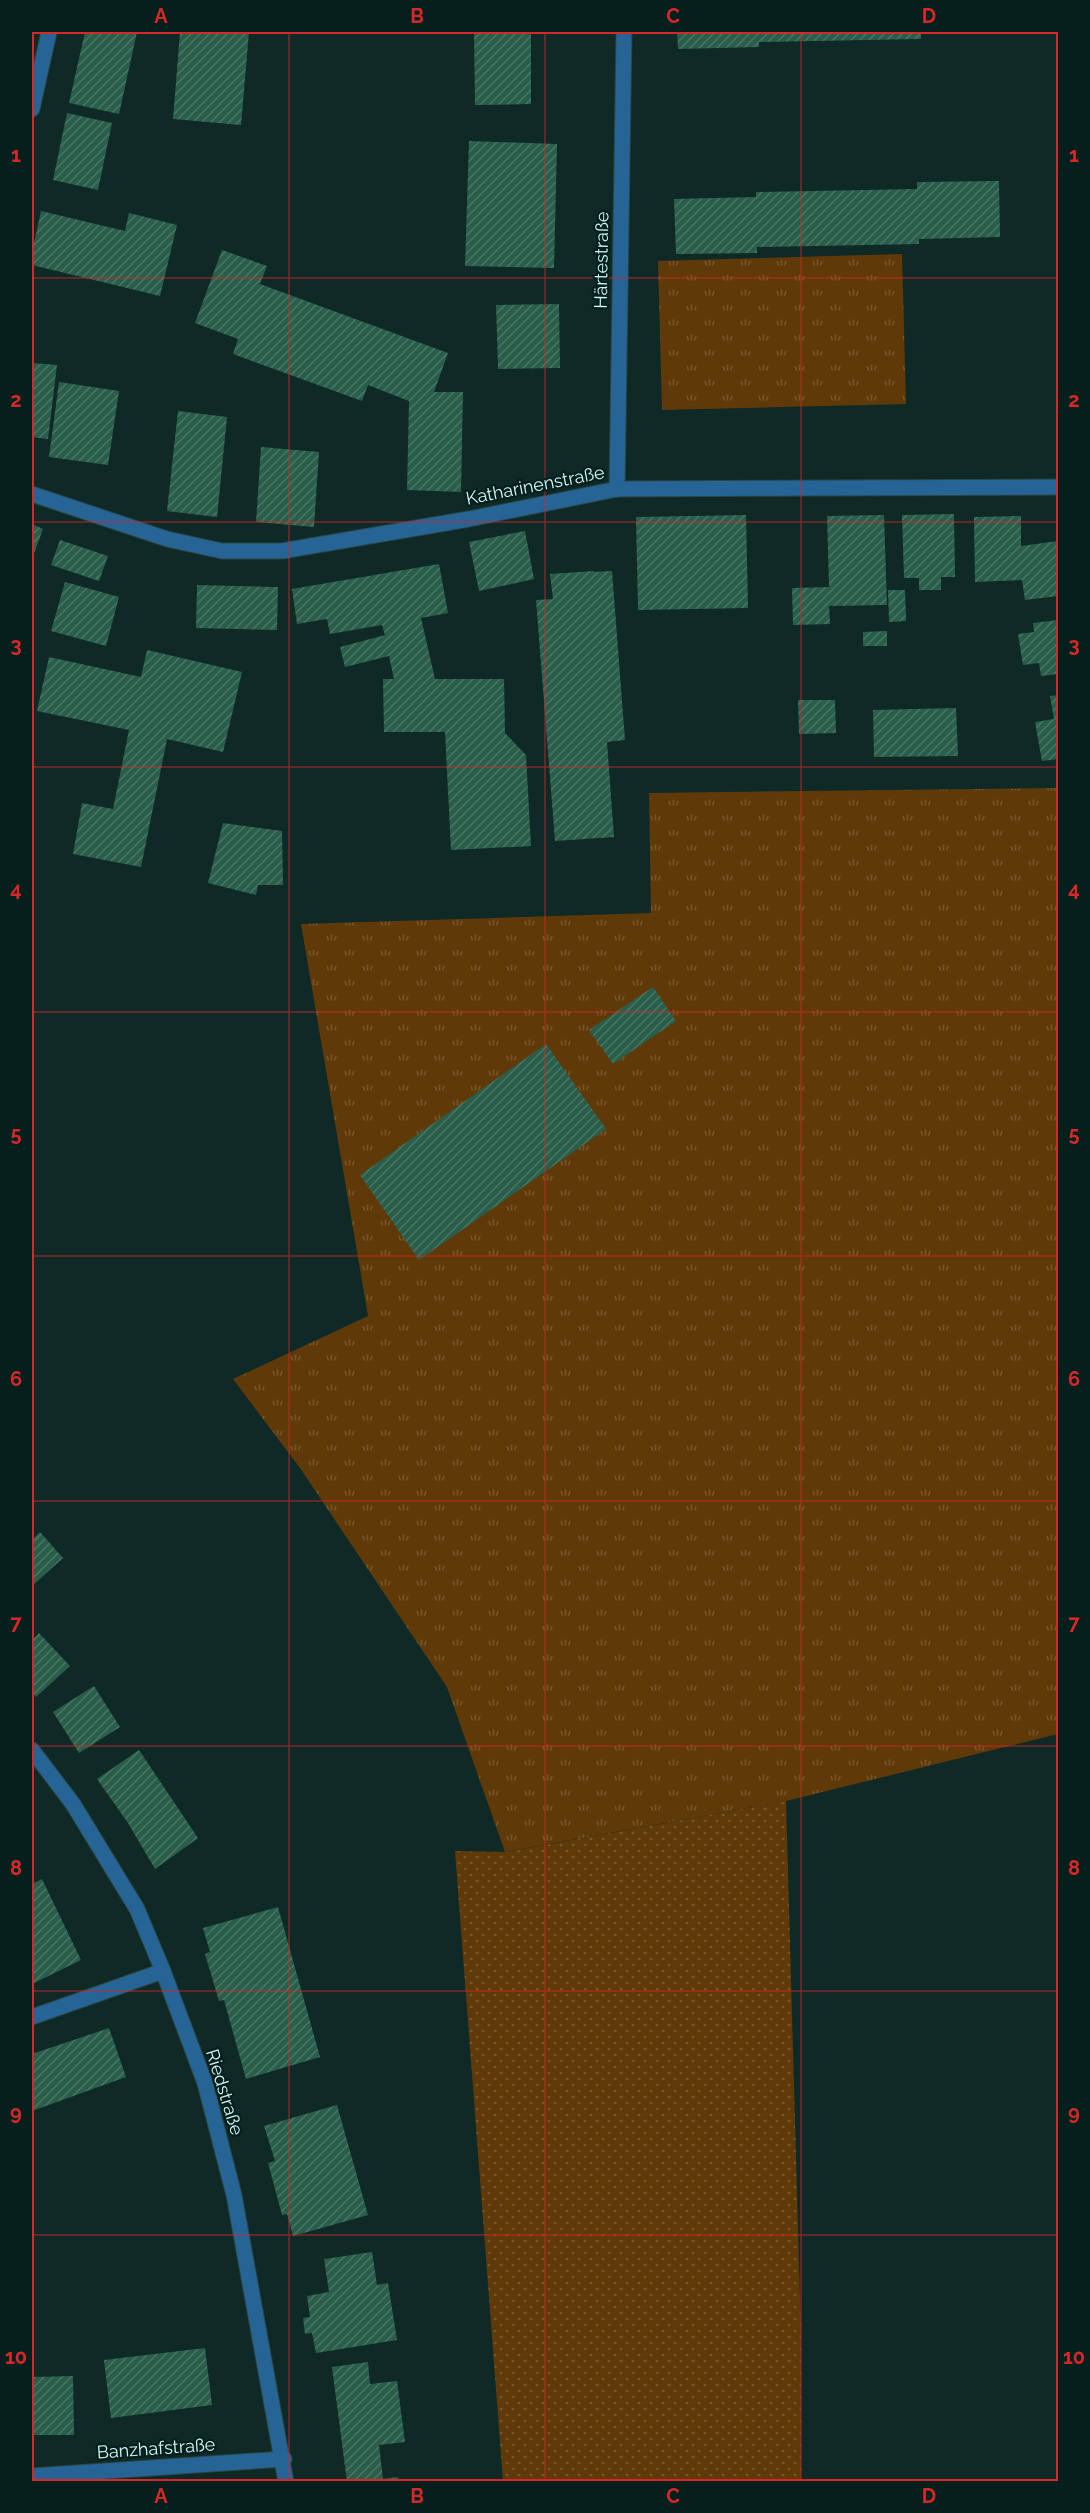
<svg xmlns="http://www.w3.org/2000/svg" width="1090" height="2513" viewBox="0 0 1090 2513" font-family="Raleway,sans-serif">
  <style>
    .grass { fill: url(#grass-tufts) }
    .garden { fill: url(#garden-dots) }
    .building { fill: url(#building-hatch) }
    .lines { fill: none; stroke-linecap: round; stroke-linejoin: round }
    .minor-casing { stroke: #2a4642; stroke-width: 17 }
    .minor { stroke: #266496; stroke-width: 15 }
    .grid { fill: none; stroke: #d62828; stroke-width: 1.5; stroke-opacity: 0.55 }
    .labels { text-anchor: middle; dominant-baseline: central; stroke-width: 4.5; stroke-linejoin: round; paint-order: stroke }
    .street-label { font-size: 18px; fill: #d0f6f1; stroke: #051f1d }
    .neatline { fill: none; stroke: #d62828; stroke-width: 2 }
    .grid-label { font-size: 20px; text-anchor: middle; font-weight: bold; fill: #d62828 }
  </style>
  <defs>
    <pattern id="grass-tufts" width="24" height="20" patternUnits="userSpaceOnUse" patternTransform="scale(1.5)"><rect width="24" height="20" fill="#603909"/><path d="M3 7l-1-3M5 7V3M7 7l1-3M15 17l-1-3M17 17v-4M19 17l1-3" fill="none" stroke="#76562d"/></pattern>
    <pattern id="garden-dots" width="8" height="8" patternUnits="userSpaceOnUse" patternTransform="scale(1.5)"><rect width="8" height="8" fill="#603909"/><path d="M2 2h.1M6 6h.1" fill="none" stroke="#76562d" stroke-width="1.8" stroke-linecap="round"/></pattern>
    <pattern id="building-hatch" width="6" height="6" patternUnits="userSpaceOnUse" patternTransform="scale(1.5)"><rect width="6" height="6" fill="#2a5e4a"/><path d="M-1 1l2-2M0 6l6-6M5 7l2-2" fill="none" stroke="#487665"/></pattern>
  </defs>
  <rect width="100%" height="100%" fill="#0f2926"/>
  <g class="grass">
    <path d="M902 254 906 404 662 410 658 261Z"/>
    <path d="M1058 788V1734L786 1801 505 1852 447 1687 300 1468 233 1379 368 1316 301 924 651 913 649 793Z"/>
  </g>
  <path class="garden" d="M786 1801 801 2334V2481H503L455 1851 506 1852Z"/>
  <g class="building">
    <path d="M85 32H137L119 114 69 103Z"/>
    <path d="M180 32H249L241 125 173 119Z"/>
    <path d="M474 32H531V104L475 105Z"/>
    <path d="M677 32H921V39L759 42V47L678 49Z"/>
    <path d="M67 113 112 123 98 190 53 180Z"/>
    <path d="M469 141 557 144 554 268 465 266Z"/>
    <path d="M999 181 1000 237 919 239V244L757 247V253L676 254 674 199 756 197V192L917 189V182Z"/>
    <path d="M41 211 125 231 129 213 177 225 160 296 32 265V252Z"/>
    <path d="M222 250 267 266 260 284 448 353 434 392H463L461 492 407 490 409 401 368 385 362 401 233 354 238 339 195 323Z"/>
    <path d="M559 304 560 368 498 369 496 305Z"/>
    <path d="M32 363 57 365 48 439 32 437Z"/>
    <path d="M59 382 119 391 108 465 49 457Z"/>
    <path d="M178 411 227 417 217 517 167 511Z"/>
    <path d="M261 447 319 452 314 527 256 522Z"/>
    <path d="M954 514 955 577H941V590H919V578H904L902 515Z"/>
    <path d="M746 515 748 608 638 610 636 517Z"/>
    <path d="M884 515 887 605 829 606 830 624 793 625 792 588 829 587 827 516Z"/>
    <path d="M1021 516V546L1058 541V596L1025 600 1022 580 975 582 974 517Z"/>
    <path d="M32 524 43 529 32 559Z"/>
    <path d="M525 531 534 579 479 591 469 542Z"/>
    <path d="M60 540 108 556 99 581 51 565Z"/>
    <path d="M439 564 448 613 421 618 435 679H504L505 733 526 755 531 846 451 850 445 732H384L383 679H394L389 656 345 667 340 647 385 635 382 625 330 634 327 619 297 624 292 589Z"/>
    <path d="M594 571V572L612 571 625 740 607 742 614 837 555 841 536 600 553 599 550 574Z"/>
    <path d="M65 582 119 597 106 646 51 631Z"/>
    <path d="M197 585 278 587 277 630 196 628Z"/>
    <path d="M888 590H905L906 621 889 622Z"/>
    <path d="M1058 620V674L1041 676 1039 663 1023 665 1018 634 1034 632 1033 623Z"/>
    <path d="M887 631V646H863V632Z"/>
    <path d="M147 650 242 672 223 752 167 739 141 867 73 854 82 803 113 809 129 730 37 711 49 657 141 677Z"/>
    <path d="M1058 695V759L1042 761 1035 722 1054 719 1050 696Z"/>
    <path d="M798 700H835L836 733 799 734Z"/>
    <path d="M956 708 958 756 874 757 873 710Z"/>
    <path d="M223 823 282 831 283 885H258L256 895 208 883Z"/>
    <path d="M653 987 676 1021 613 1064 589 1030Z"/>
    <path d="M546 1044 606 1129 419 1260 360 1175Z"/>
    <path d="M40 1532 63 1558 32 1586V1540Z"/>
    <path d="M39 1633 70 1666 36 1697 32 1692V1640Z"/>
    <path d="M94 1686 120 1727 79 1753 53 1712Z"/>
    <path d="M139 1750 198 1838 155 1869 128 1823 97 1779Z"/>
    <path d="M42 1879 81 1960 32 1984V1884Z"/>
    <path d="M278 1907 320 2057 246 2079 224 2000 219 2001 205 1954 210 1952 203 1928Z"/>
    <path d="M109 2028 126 2077 32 2111V2054Z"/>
    <path d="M337 2105 368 2215 293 2236 287 2214 282 2215 268 2163 275 2161 264 2126Z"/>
    <path d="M372 2252 377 2285 388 2283 397 2340 316 2353 312 2333 305 2334 303 2318 310 2317 307 2296 329 2292 324 2259Z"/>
    <path d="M205 2348 212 2405 111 2418 104 2360Z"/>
    <path d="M368 2362 370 2384 397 2381 405 2442 379 2445 383 2479 398 2477 399 2482H347L332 2367Z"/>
    <path d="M73 2376 74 2435H32V2377Z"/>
  </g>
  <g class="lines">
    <defs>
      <g id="minor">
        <path d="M32 109 49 32"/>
        <path d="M617 489 624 32"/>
        <path d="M32 494 167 539 222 551H282L469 519 617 489 1058 487"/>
        <path d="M32 1750 73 1804 137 1909 163 1971 205 2083 234 2195 286 2482"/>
        <path d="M32 2017 163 1971"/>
        <path d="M32 2476 284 2459"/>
      </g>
    </defs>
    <use href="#minor" class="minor-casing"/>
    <use href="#minor" class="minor"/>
  </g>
  <path class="grid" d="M289 32V2482M545 32V2482M801 32V2482M32 278H1058M32 522H1058M32 767H1058M32 1012H1058M32 1256H1058M32 1501H1058M32 1746H1058M32 1991H1058M32 2235H1058"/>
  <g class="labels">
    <g class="street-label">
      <text transform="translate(601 260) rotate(-89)">Härtestraße</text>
      <text transform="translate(535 485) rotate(-11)">Katharinenstraße</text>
      <text transform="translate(225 2092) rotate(73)">Riedstraße</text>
      <text transform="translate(156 2448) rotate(-4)">Banzhafstraße</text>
    </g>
  </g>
  <rect width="1090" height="2513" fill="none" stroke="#051f1d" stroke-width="66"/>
  <rect x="33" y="33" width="1024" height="2447" class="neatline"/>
  <g class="grid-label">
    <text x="161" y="23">A</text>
    <text x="417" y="23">B</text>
    <text x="673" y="23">C</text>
    <text x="929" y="23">D</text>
    <text x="16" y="162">1</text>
    <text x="1074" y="162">1</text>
    <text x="16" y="407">2</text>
    <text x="1074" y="407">2</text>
    <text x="16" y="652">3</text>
    <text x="1074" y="652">3</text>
    <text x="16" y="896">4</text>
    <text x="1074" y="896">4</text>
    <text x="16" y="1141">5</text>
    <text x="1074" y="1141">5</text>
    <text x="16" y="1386">6</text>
    <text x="1074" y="1386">6</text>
    <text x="16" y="1630">7</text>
    <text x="1074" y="1630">7</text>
    <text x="16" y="1875">8</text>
    <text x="1074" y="1875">8</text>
    <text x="16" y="2120">9</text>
    <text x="1074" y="2120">9</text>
    <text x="16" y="2364">10</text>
    <text x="1074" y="2364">10</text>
    <text x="161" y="2503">A</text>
    <text x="417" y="2503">B</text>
    <text x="673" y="2503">C</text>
    <text x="929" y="2503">D</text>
  </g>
</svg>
